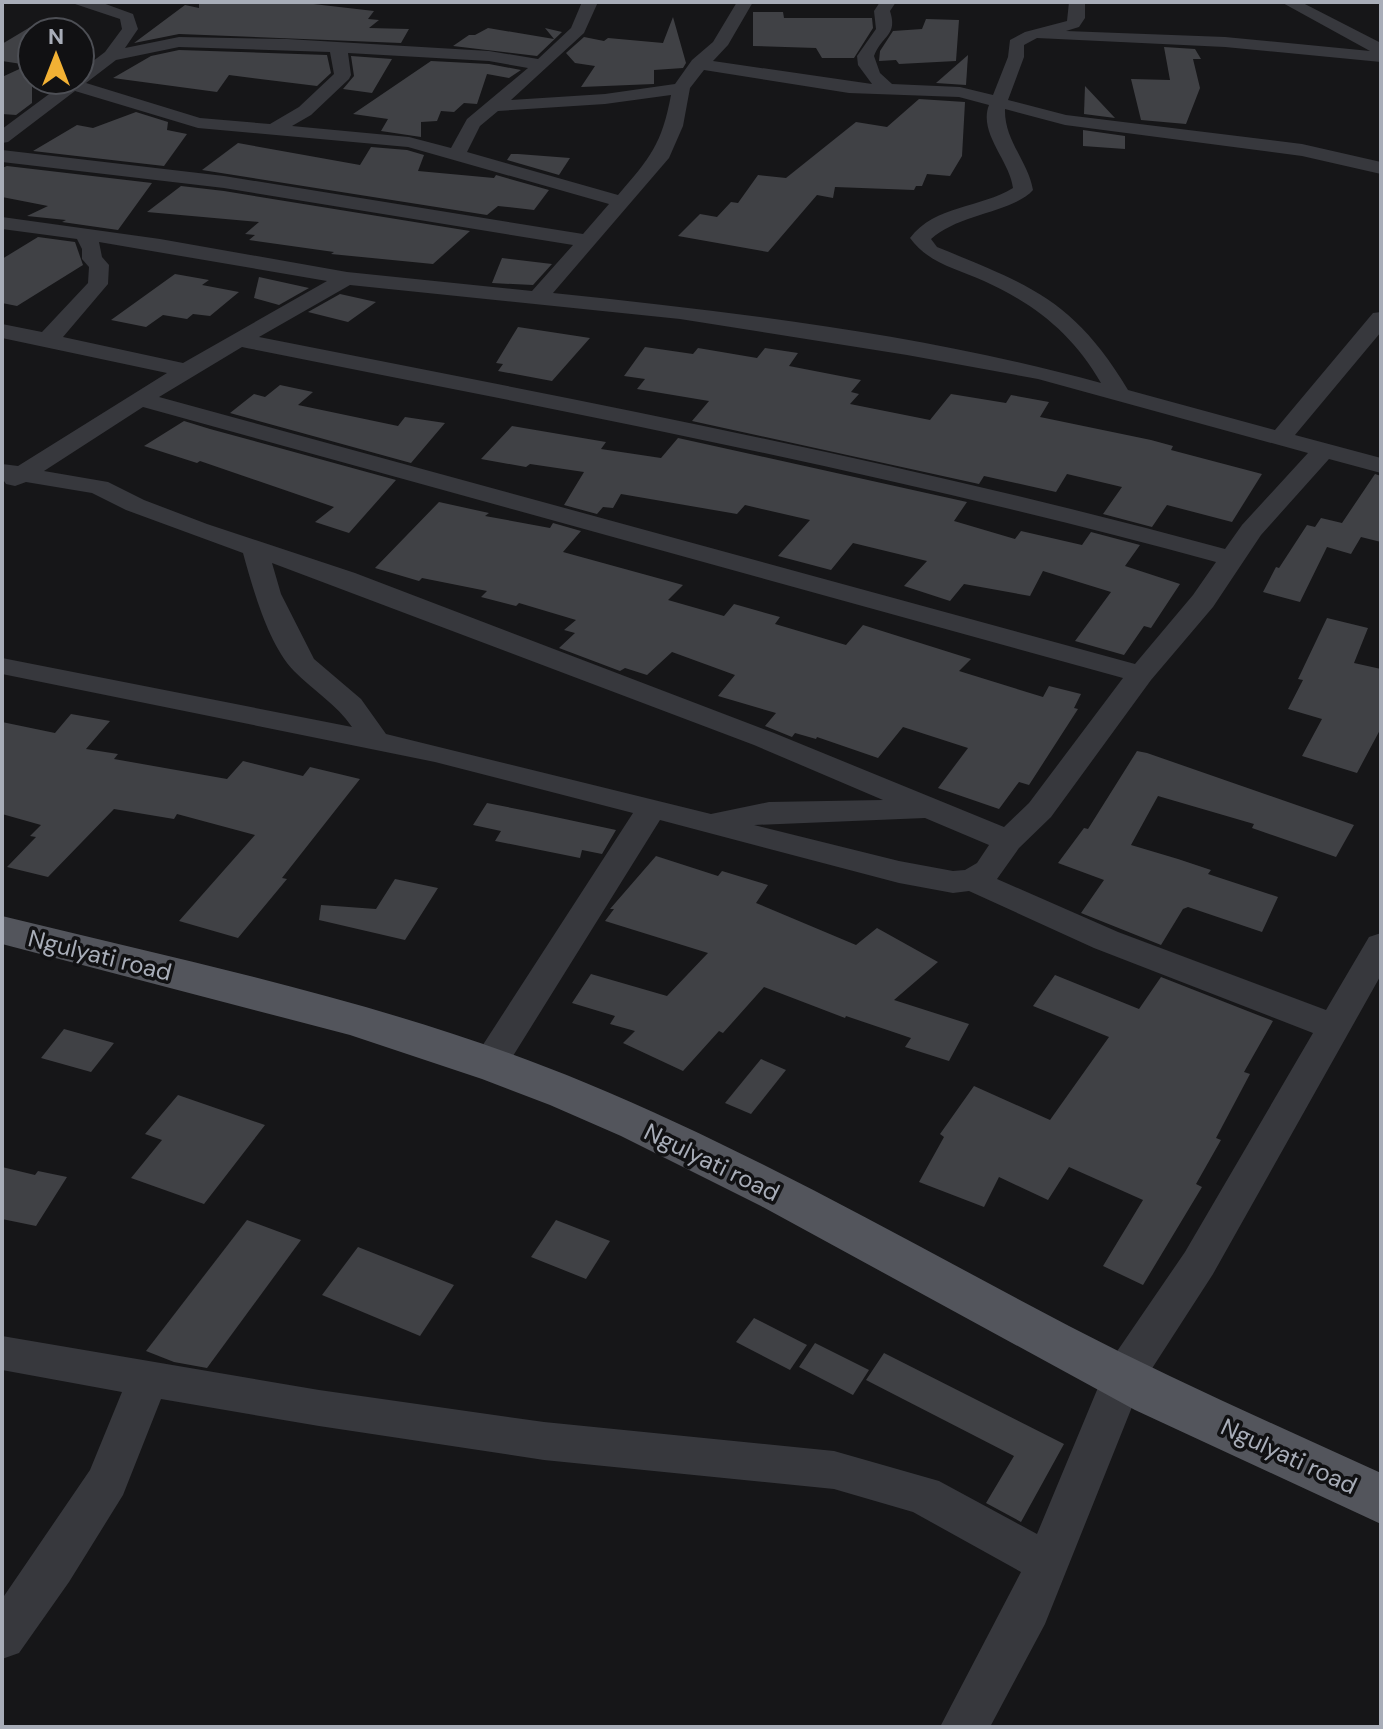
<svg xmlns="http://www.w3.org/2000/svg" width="1383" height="1729" viewBox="0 0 1383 1729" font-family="'DM Sans',sans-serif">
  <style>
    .building { fill: #404145 }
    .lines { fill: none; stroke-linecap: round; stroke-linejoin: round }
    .minor { fill: #37383d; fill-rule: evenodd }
    .major { fill: #53555c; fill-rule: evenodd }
    .labels { text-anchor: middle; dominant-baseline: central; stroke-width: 7; stroke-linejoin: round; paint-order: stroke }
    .street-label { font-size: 24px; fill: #a8adb8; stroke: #111113 }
  </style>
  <rect width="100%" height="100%" fill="#161618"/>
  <g class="building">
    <path d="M199 2H296L374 11 368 19 379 20 369 28 409 29 401 43 179 34 134 43 185 5 199 8Z"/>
    <path d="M753 12H783L784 18H872L873 28 854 58H822L816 48 753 46Z"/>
    <path d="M673 17 686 63 683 68 654 70V84L581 87 595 66 575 63 566 53 584 37 604 41 608 38 663 43Z"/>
    <path d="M926 19 959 20 956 61 899 64 896 60 879 61 880 51 893 31 922 29Z"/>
    <path d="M32 26V103L16 115 2 114V77L28 65 2 61V44Z"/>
    <path d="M488 28 554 39 545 28 562 32 537 56 453 46 469 35H475Z"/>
    <path d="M1164 47 1195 49 1201 59H1193L1200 88 1186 124 1141 120 1131 79 1170 80Z"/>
    <path d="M179 50 327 55 331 73 317 86 229 75 217 92 113 78 151 56Z"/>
    <path d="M968 55 966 85 936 83Z"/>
    <path d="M351 56 392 59 372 93 343 89 354 76Z"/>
    <path d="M431 61 489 64 521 70 509 78 487 74 477 104 464 103 454 112 441 111 437 121 421 122V137L381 131 388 119 353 114Z"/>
    <path d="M1085 86 1115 118 1084 114Z"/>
    <path d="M919 99 965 102 962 156 950 176 927 174 922 186H916L914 190 835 187 833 198 817 195 768 252 678 236 700 214 717 217 731 202 738 203 758 175 786 178 856 122 887 127Z"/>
    <path d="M136 112 168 122 167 130 187 134 164 166 33 151 77 125 93 128Z"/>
    <path d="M1083 130 1125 136V149L1083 146Z"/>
    <path d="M238 143 360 165 371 147 407 150 424 155 418 171 494 178 496 175 549 190 534 210 498 206 487 215 202 170Z"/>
    <path d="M511 154H518L570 158 559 175 507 160Z"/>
    <path d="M7 166 152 183 118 230 62 222 66 220 27 216 48 206 2 197V168Z"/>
    <path d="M181 186 224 191 470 231 433 264 331 254 334 252 249 240 255 235 245 234 259 222 147 212Z"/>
    <path d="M38 237 75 242 83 265 17 306 2 303V259Z"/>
    <path d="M502 258 552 264 533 285 492 283Z"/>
    <path d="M175 274 209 280 202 285 239 292 210 316 193 314 187 319 163 315 146 327 111 320Z"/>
    <path d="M259 277 309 288 279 305 254 298Z"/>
    <path d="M340 294 376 302 348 322 308 312Z"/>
    <path d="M518 327 590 338 552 381 498 371 503 364 496 363Z"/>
    <path d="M645 347 693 354 698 348 757 358 765 348 798 353 789 366 861 380 851 392 859 394 850 404 930 420 951 394 1006 403 1011 395 1049 402 1040 417 1151 440 1173 446 1171 450 1262 474 1232 522 1167 505 1152 527 1103 514 1122 487 1067 474 1056 492 984 476 979 484 692 421 709 401 637 389 645 379 624 376Z"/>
    <path d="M280 385 313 392 298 405 398 426 405 417 445 423 411 463 230 413 254 394 265 397Z"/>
    <path d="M184 421 210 429 396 480 349 533 315 522 334 507 200 461 197 463 144 446Z"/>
    <path d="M512 426 606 442 601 449 661 458 678 438 967 502 954 521 1015 539 1021 531 1082 545 1091 532 1140 545 1125 566 1180 584 1151 628 1144 626 1124 655 1075 641 1111 592 1043 571 1030 596 964 584 950 601 904 586 927 561 853 543 831 570 778 556 810 520 745 505 737 514 621 494 613 508 603 507 597 514 564 505 584 472 530 464 526 467 481 459Z"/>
    <path d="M1375 474 1381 476V542L1361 537 1351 554 1327 547 1300 602 1263 592 1276 567 1279 568 1307 525 1315 527 1321 518 1342 523Z"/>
    <path d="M439 502 489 513 485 516 550 528 553 523 581 531 563 552 683 585 668 600 724 616 734 604 780 617 775 624 846 645 863 625 971 659 959 671 1043 697 1049 686 1081 694 1074 708 1078 709 1029 785 1019 782 999 809 938 788 968 748 903 727 878 758 817 737 816 739 795 733 792 737 765 726 776 713 718 696 735 675 672 652 647 675 625 668 620 671 559 648 575 633 564 630 576 620 519 603 516 606 481 597 487 591 422 578 419 581 375 568Z"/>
    <path d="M1327 618 1368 628 1354 663 1381 669V728L1357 773 1302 756 1322 719 1288 709 1303 680 1298 679Z"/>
    <path d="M71 714 110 721 86 749 118 754 114 759 227 779 243 761 303 776 310 767 360 779 282 878 287 879 238 938 179 921 255 835 177 814 174 819 114 809 48 877 7 867 36 837 30 836 41 825 2 814V722L55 733Z"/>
    <path d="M1137 751 1147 753 1354 825 1336 857 1252 828 1254 824 1158 796 1131 845 1178 859 1211 870 1208 874 1278 897 1262 932 1188 907 1183 909 1161 945 1081 913 1104 880 1058 863 1084 828 1088 829Z"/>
    <path d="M487 803 532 812 616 830 602 854 582 850 580 858 495 841 501 831 473 825Z"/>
    <path d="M656 856 718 876 722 871 768 885 756 903 856 945 877 928 938 962 894 1000 969 1024 949 1061 905 1047 911 1038 846 1016 845 1018 764 987 723 1033 719 1031 683 1071 623 1043 635 1031 610 1024 615 1016 572 1003 591 974 667 996 708 953 605 921 614 909H610Z"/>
    <path d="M395 879 438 888 405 940 319 920 321 905 376 909Z"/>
    <path d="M1055 975 1139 1009 1161 977 1273 1021 1244 1072 1250 1074 1216 1138 1221 1140 1196 1184 1202 1187 1143 1285 1103 1266 1143 1200 1069 1167 1048 1200 999 1177 984 1207 919 1182 944 1137 940 1134 974 1086 1050 1120 1109 1037 1033 1006Z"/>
    <path d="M64 1029 114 1043 91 1072 41 1058Z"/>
    <path d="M761 1059 786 1070 751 1114 725 1103Z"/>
    <path d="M178 1095 265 1125 204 1204 131 1178 162 1140 145 1134Z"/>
    <path d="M2 1167 35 1175 38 1171 67 1177 36 1226 2 1219Z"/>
    <path d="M247 1220 301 1240 207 1368 174 1362 146 1351Z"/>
    <path d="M556 1220 610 1241 586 1279 531 1257Z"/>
    <path d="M358 1247 454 1285 420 1336 322 1295Z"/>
    <path d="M754 1318 807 1345 790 1370 736 1342Z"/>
    <path d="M815 1343 869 1370 853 1395 799 1367Z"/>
    <path d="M884 1353 1064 1444 1021 1522 986 1503 1014 1456 866 1380Z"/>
  </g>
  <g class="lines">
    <path class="minor" d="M69 2H100L133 14 138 29 125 48 179 37 287 39 489 51 538 59 571 28 582 2H598L584 33 511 100 605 94 675 84 692 60 713 42 737 2H753L728 45 713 61 872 84 858 65 857 56 876 29 874 11 880 2H896L890 11C898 36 882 35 874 56L880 73 892 84 960 87 993 95 1008 57 1010 40 1025 32 1067 21 1069 2H1085V18L1079 27 1066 31 1225 37 1370 51 1281 2H1301L1381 43V62L1225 47 1037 38 1024 45V57L1008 100 1066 115 1302 144 1381 162V174L1302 156 1065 125 1005 109C1004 140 1028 161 1033 190 1014 212 958 214 931 239L937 247C1030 285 1074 300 1128 390L1275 430 1373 313 1381 312V332L1295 435 1381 458V473L1329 459 1261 535 1213 607 1151 680 1051 817 1019 848 997 879 1118 932 1326 1010 1369 937 1381 933V975L1213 1274 1140 1387 1045 1624 990 1727H940L1021 1572 913 1512 834 1489 544 1460 319 1426 161 1399 123 1495 69 1582 19 1653 2 1659V1599L90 1470 122 1392 2 1370V1336L319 1390 544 1422 834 1451 939 1481 1037 1534 1107 1366 1185 1252 1313 1033 1094 948 969 891 953 893 899 883 660 820 503 1072 490 1076 477 1072 472 1063 477 1054 633 813 435 762 2 674V658L352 727C336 704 314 691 294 671 268 644 253 589 243 553L126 510 92 493 26 482 15 486 6 484 2 478V464L18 466 167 373 2 338V324L42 332 88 283 89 267 82 259V249L77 239 2 229V217L160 239 347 272 532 291 573 245 224 188 2 162V150L224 176 583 234 609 204 408 147 198 128 75 91 8 142 2 143V129L68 80H80V71L105 52 122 29 120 19ZM179 47 330 52 334 74 299 107 270 124 200 118 86 83 116 60ZM348 53 489 61 528 68 467 119 451 148 409 137 292 126 311 115 349 79 351 75ZM704 70 849 93 959 97 989 105C978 133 1010 161 1013 188 981 208 935 205 910 238 928 263 957 269 984 281 1035 304 1073 334 1101 383 923 334 736 312 553 293L669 158 683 126 690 88ZM671 95C662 144 650 158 618 195L467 152 480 126 498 111 605 104ZM99 242 327 281 183 363 63 337 108 284 109 265 102 257ZM350 285 680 319 907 355 1038 379 1308 453 1242 525 1225 549C906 462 583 401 259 337ZM242 347C568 412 895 474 1216 562L1193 595 1135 664 159 397ZM143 407 1123 678 1029 803 1004 827 774 733 355 573 207 524 144 500 108 482 44 471ZM272 563 754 745 883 800 769 802 711 814 386 734 361 699 314 659 281 594ZM925 818 989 845 977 863 965 870 953 871 899 861 754 825Z"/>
    <path class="major" d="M2 916C198 964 399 1005 586 1083 753 1152 909 1242 1069 1326 1171 1379 1276 1425 1381 1473V1524L1135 1410 761 1206 621 1136 550 1105 482 1079 350 1035 2 944Z"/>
  </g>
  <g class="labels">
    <g class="street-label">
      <text transform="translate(100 955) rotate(14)">Ngulyati road</text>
      <text transform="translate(712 1162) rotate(26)">Ngulyati road</text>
      <text transform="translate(1289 1456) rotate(25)">Ngulyati road</text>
    </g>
  </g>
  <rect width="1383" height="1729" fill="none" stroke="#a8adb8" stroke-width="8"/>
  <g transform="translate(56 56)"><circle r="38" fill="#111113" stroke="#4d4f55" stroke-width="2"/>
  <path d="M0-6L14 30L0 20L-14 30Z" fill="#f2b134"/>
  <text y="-12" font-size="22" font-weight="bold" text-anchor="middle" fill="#a8adb8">N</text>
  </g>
</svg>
